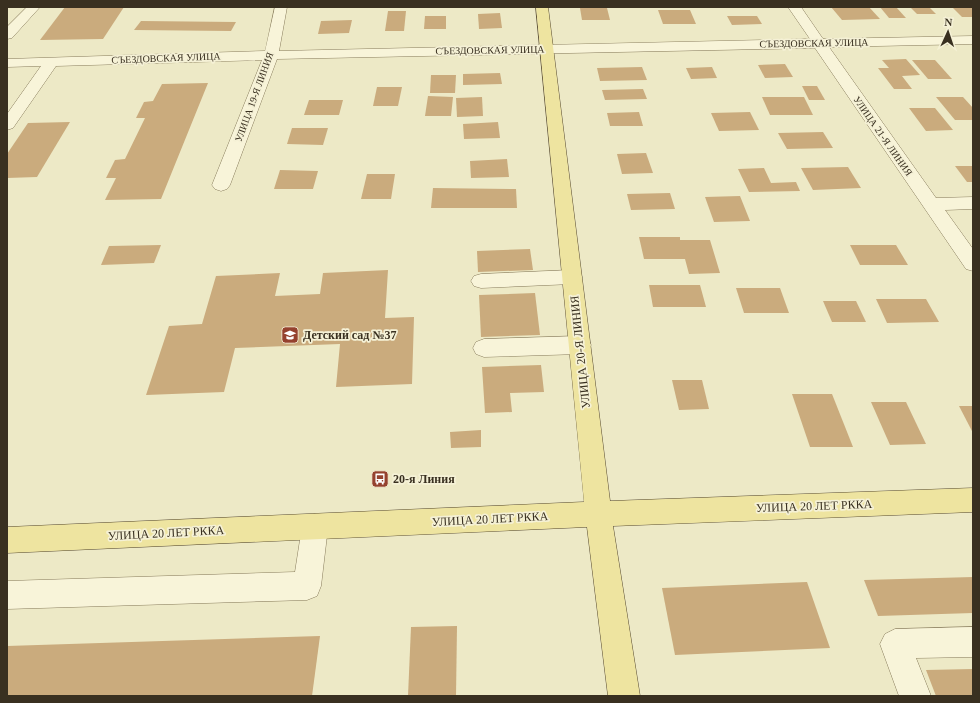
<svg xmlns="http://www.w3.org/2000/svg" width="980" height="703" viewBox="0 0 980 703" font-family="Georgia,serif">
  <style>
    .building { fill: #caab7d }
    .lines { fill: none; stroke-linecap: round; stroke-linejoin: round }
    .minor-casing { stroke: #887c5c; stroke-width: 1 }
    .major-casing { stroke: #564930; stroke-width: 1 }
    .minor { fill: #f8f4d9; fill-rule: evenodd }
    .major { fill: #eee4a0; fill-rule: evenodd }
    .labels { text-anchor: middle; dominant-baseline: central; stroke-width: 3.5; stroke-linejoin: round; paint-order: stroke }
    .far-street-label { font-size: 10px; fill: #393020; stroke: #f5f1d6 }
    .poi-label { font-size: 12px; font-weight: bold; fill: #393020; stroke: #f5f1d6; text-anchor: start }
    .street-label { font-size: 12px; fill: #393020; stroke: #f5f1d6 }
  </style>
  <rect width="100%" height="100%" fill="#ede9c6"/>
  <g class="building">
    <path d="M65 7H124L103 39 40 40Z"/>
    <path d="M831 7H869L880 19 842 20Z"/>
    <path d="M880 7H896L906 18H889Z"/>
    <path d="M910 7H929L936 14H917Z"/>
    <path d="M952 7H973V17H962Z"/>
    <path d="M580 8H607L610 20H582Z"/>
    <path d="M658 10H690L696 24H663Z"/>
    <path d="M388 11H406L404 31H385Z"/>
    <path d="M500 13 502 28 479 29 478 14Z"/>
    <path d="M425 16H446V29H424Z"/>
    <path d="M727 16H757L762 24 732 25Z"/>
    <path d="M352 20 349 33 318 34 321 21Z"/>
    <path d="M141 21 236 22 231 31 134 30Z"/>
    <path d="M906 59 920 75 902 76 912 89H894L878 68H889L882 60Z"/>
    <path d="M912 60H935L952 79H928Z"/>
    <path d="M785 64 793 77 765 78 758 65Z"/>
    <path d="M642 67 647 80 600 81 597 68Z"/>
    <path d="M712 67 717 78 691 79 686 68Z"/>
    <path d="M500 73 502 84 463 85V74Z"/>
    <path d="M431 75H456L455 93H430Z"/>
    <path d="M208 83 161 199 105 200 116 178H106L115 160 125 159 145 118H136L144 102 153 101 162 84Z"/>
    <path d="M802 86H817L825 100H809Z"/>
    <path d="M377 87H402L398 106H373Z"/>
    <path d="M643 89 647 99 605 100 602 90Z"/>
    <path d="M428 96 453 97 451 116H425Z"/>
    <path d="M482 97 483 116 457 117 456 98Z"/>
    <path d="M762 97H804L813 115H770Z"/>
    <path d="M936 97H963L973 108V120H955Z"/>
    <path d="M309 100H343L339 115H304Z"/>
    <path d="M909 108H935L953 130 926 131Z"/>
    <path d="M639 112 643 126H610L607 113Z"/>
    <path d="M750 112 759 130 719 131 711 113Z"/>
    <path d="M70 122 37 177 7 178V154L28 123Z"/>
    <path d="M498 122 500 138 464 139 463 124Z"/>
    <path d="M292 128H328L323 145 287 144Z"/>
    <path d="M823 132 833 148 787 149 778 133Z"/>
    <path d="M646 153 653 173 622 174 617 154Z"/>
    <path d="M507 159 509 177 471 178 470 161Z"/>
    <path d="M955 166H973V182H967Z"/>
    <path d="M848 167 861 188 813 190 801 168Z"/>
    <path d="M764 168 771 183 796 182 800 191 749 192 738 169Z"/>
    <path d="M280 170 318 171 313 189H274Z"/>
    <path d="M367 174H395L391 199H361Z"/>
    <path d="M433 188 516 189 517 208H431Z"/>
    <path d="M670 193 675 209 631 210 627 194Z"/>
    <path d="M740 196 750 221 714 222 705 197Z"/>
    <path d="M639 237H680V240H710L720 273 689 274 685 259H644Z"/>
    <path d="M161 245 154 263 101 265 109 246Z"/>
    <path d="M850 245H896L908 265H860Z"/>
    <path d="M530 249 533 270 478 272 477 251Z"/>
    <path d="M388 270 385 318 414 317 412 384 336 387 340 344 235 348 224 392 146 395 169 326 202 324 216 276 280 273 275 296 320 294 323 273Z"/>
    <path d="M649 285H700L706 307H653Z"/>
    <path d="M736 288H780L789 313H744Z"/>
    <path d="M535 293 540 335 481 337 479 295Z"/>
    <path d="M876 299H926L939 322 887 323Z"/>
    <path d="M823 301H856L866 322H832Z"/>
    <path d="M541 365 544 392 510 393 512 412 485 413 482 367Z"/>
    <path d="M672 380H702L709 409 679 410Z"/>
    <path d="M792 394H832L853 447H810Z"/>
    <path d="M871 402H906L926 444 890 445Z"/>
    <path d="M959 406H973V433Z"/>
    <path d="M481 430V447L451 448 450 432Z"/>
    <path d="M973 577V613L878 616 864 580Z"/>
    <path d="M807 582 830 648 675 655 662 588Z"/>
    <path d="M457 626 456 696H408L411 627Z"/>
    <path d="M320 636 312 696H7V646Z"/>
    <path d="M973 669V696H936L926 670Z"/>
  </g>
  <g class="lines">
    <defs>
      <g id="minor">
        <path d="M27 7H40L12 38 7 39V27Z"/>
        <path d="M275 7H287L279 51 810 39 788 7H801L823 39 973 36V44L829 47 936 198 973 197V209L945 210 973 249V271L966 269 815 48 277 59 230 185 227 189 221 191 215 189 212 185 262 60 56 66 13 128 7 130V114L41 66 7 67V59L265 51Z"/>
        <path d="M572 270 579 272 582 277 579 282 572 284 481 288 474 286 471 281 474 276 481 274Z"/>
        <path d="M580 336 588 339 591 345 588 351 580 354 484 357 476 354 473 348 476 342 484 339Z"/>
        <path d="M315 514 324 518 328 527 321 586 317 596 307 600 7 609V581L295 572 302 527 306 518Z"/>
        <path d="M973 627V657L916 658 931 696H899L880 644 885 634 895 629Z"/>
      </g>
      <path id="major" d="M536 7H548L610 501 973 488V512L613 526 640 696H608L587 527 7 553V527L584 502Z"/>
    </defs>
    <use href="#minor" class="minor-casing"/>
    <use href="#major" class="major-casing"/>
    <use href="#minor" class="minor"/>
    <use href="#major" class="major"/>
  </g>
  <defs>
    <symbol id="school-square" viewBox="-11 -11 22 22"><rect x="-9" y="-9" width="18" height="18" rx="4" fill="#95412e" stroke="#f5f1d6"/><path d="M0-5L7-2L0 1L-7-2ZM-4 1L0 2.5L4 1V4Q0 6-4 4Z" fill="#fff"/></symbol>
    <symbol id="bus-square" viewBox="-11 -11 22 22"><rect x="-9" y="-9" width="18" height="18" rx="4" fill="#95412e" stroke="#f5f1d6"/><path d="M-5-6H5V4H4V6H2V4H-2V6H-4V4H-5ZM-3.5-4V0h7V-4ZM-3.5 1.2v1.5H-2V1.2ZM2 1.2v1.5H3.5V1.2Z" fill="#fff"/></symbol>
  </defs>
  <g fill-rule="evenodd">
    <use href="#school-square" x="280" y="325" width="20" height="20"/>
    <use href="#bus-square" x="370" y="469" width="20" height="20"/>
  </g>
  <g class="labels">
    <g class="far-street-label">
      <text transform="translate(814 43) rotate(-1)">СЪЕЗДОВСКАЯ УЛИЦА</text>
      <text transform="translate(490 50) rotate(-1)">СЪЕЗДОВСКАЯ УЛИЦА</text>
      <text transform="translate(166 58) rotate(-2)">СЪЕЗДОВСКАЯ УЛИЦА</text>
      <text transform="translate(254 97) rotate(-70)">УЛИЦА 19-Я ЛИНИЯ</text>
      <text transform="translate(883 136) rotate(55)">УЛИЦА 21-Я ЛИНИЯ</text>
    </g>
    <g class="poi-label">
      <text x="303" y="335">Детский сад №37</text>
      <text x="393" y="479">20-я Линия</text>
    </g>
    <g class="street-label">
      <text transform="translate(580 352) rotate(-96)">УЛИЦА 20-Я ЛИНИЯ</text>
      <text transform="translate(814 506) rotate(-2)">УЛИЦА 20 ЛЕТ РККА</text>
      <text transform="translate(490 519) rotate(-3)">УЛИЦА 20 ЛЕТ РККА</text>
      <text transform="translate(166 533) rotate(-3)">УЛИЦА 20 ЛЕТ РККА</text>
    </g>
  </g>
  <rect width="980" height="703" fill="none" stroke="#393020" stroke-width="16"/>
  <g transform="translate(948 32) rotate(3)" stroke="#f5f1d6" stroke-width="3" paint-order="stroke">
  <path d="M0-3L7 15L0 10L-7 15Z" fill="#393020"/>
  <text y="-6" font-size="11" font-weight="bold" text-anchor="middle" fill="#393020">N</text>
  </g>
</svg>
